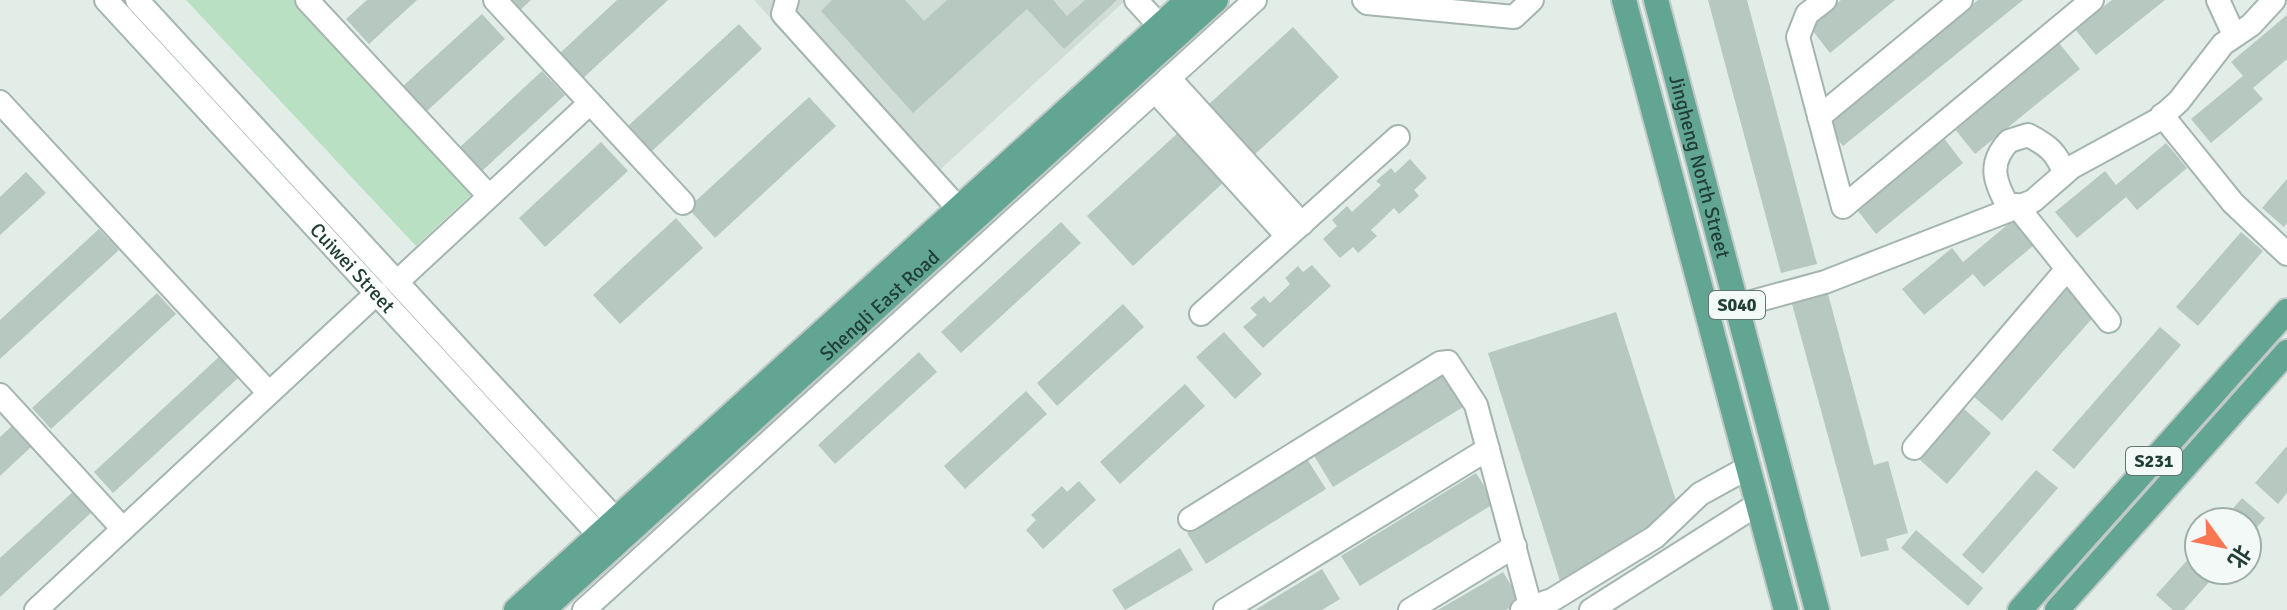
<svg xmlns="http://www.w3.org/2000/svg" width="2287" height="610" viewBox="0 0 2287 610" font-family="Signika,'Noto Sans SC',sans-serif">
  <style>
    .built { fill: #d0ddd6 }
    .green { fill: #b9e0c2 }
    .building { fill: #b7c8c0 }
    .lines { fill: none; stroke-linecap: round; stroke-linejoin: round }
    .minor-casing { stroke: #a4b5af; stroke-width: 26 }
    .major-casing { stroke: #c1c9c7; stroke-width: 28 }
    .minor { stroke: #fff; stroke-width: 22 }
    .major { stroke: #63a593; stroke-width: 24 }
    .labels { text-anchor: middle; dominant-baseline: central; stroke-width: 7; stroke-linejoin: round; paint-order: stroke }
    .shield { fill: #f2f9f6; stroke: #5f7770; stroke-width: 2 }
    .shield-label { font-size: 18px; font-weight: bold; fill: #203f36 }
    .street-label { font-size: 20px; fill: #203f36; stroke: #f2f9f6 }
  </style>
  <rect width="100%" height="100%" fill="#e2ede8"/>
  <path class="built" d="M754 0H1126L922 186Z"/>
  <path class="green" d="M186 0H295L474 192 416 246Z"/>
  <g class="building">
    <path d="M367 0H417L369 44 346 19Z"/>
    <path d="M503 0H531L516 14Z"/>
    <path d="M617 0H668L581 80 558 55Z"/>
    <path d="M832 0H905L924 21 947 0H1053L1067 16 1085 0H1117L1064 49 1027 9 913 113 821 11Z"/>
    <path d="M1708 0H1747L1817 264 1781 273Z"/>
    <path d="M1841 0H1895L1830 53 1809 26Z"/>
    <path d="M1978 0H2023L1843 146 1825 123Z"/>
    <path d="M2112 0H2165L2096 55 2075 29Z"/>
    <path d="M482 14 505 39 426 112 403 86Z"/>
    <path d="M2287 15V59L2253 88 2263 99 2211 143 2191 119 2243 76 2231 62Z"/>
    <path d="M739 24 762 49 651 152 628 126Z"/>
    <path d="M1293 27 1339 77 1253 156 1207 106Z"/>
    <path d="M2059 43 2080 69 1975 154 1954 128Z"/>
    <path d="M542 71 565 95 482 171 460 147Z"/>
    <path d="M809 97 836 126 715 238 688 208Z"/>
    <path d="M1179 132 1225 181 1133 266 1087 216Z"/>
    <path d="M1943 137 1963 163 1876 234 1855 207Z"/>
    <path d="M601 142 628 171 545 247 519 218Z"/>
    <path d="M2166 143 2187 168 2137 210 2126 197 2077 238 2055 212 2105 171 2116 185Z"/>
    <path d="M1410 159 1427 178 1414 190 1419 196 1399 214 1394 208 1371 230 1377 236 1358 253 1353 247 1340 258 1323 239 1337 226 1332 220 1347 206 1352 212 1381 185 1376 181 1391 168 1395 173Z"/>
    <path d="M26 172 46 193 0 235V197Z"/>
    <path d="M2287 179V223L2284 227 2262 208Z"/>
    <path d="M676 218 703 248 620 324 593 295Z"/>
    <path d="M2013 220 2034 245 1984 287 1973 274 1924 315 1902 289 1952 248 1963 262Z"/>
    <path d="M1061 222 1081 243 961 353 941 332Z"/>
    <path d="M99 229 119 250 0 359V320Z"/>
    <path d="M2241 232 2263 251 2198 326 2176 307Z"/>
    <path d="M1312 265 1331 286 1263 348 1243 327 1257 315 1250 308 1264 296 1270 303 1290 284 1285 278 1298 266 1303 272Z"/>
    <path d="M2067 289 2096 314 2002 421 1973 396Z"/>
    <path d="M157 293 176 314 51 429 32 408Z"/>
    <path d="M1828 294 1874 465 1888 461 1908 533 1886 539 1889 550 1861 557 1792 304Z"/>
    <path d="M1123 304 1144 327 1057 406 1037 383Z"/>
    <path d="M1616 312 1676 501 1654 530 1560 581 1488 353Z"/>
    <path d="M2160 327 2181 345 2074 469 2052 450Z"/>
    <path d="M1224 332 1262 374 1235 399 1196 357Z"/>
    <path d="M919 352 937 372 835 464 818 445Z"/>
    <path d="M219 357 238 378 113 493 94 472Z"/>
    <path d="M1448 371 1468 404 1333 487 1313 454Z"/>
    <path d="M1185 384 1205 406 1120 484 1100 462Z"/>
    <path d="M1026 391 1047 414 965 489 944 466Z"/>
    <path d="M1963 408 1991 433 1947 484 1919 459Z"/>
    <path d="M13 425 32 446 0 476V437Z"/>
    <path d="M2287 446V493L2278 504 2255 483Z"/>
    <path d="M1307 459 1326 489 1206 564 1187 533Z"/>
    <path d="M2036 470 2058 488 1983 574 1962 555Z"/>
    <path d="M1476 473 1495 503 1360 586 1341 556Z"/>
    <path d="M1079 481 1096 500 1043 549 1026 530 1036 520 1031 515 1062 486 1067 492Z"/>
    <path d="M75 490 94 510 0 597V558Z"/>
    <path d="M2242 498 2265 518 2247 539V522H2221Z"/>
    <path d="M1916 530 1983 588 1968 606 1901 548Z"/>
    <path d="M2199 547V570H2220L2184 610H2173L2156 595Z"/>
    <path d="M1180 548 1193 570 1125 610 1112 590Z"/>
    <path d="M1322 569 1340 599 1322 610H1255Z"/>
    <path d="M1503 572 1521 601 1506 610H1438Z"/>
  </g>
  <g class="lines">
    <defs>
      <g id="minor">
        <path id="s1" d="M106 0 599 535"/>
        <path d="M137 0 616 520"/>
        <path d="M307 0 489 196"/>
        <path d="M495 0 683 203"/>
        <path d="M787 0 783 14 958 208"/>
        <path d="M1136 0 1160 26"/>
        <path d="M1364 0 1367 3 1514 17 1532 0"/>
        <path d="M1825 0 1807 14 1798 37 1843 207 2092 0"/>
        <path d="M2218 0 2234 35"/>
        <path d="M1169 78 1302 224"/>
        <path d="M1155 91 1287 236"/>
        <path d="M0 102 269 393"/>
        <path d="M2162 115 2233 203 2287 254"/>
        <path d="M1819 117 1961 0"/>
        <path d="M2016 205 2109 321"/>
        <path d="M2009 208C1995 183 1987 164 2009 141L2028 135C2047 145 2057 152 2064 173"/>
        <path d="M397 282 590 103"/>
        <path d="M1737 306 1825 282 2033 201 2072 167 2158 120 2179 101 2223 44 2251 25 2274 0"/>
        <path d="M1201 314 1398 137"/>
        <path d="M0 395 123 529"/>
        <path d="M1914 448 2067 269"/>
        <path d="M1190 519 1440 363 1448 362 1476 405 1530 605"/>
        <path d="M36 610 377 293"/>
        <path d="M584 610 1255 0"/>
        <path d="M1225 610 1488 449"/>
        <path d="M1410 610 1515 546"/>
        <path d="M1522 610 1552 600 1655 537 1700 494 1749 467"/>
        <path d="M1591 610 1758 504"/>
      </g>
      <g id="major">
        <path d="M1624 0 1786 610"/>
        <path id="s2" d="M1656 0 1817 610"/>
        <path d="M516 610 1188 0"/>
        <path id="s3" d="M543 610 1216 0"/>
        <path d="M2020 610 2287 311"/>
        <path d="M2057 610 2287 352"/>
      </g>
    </defs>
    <use href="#minor" class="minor-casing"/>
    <use href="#major" class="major-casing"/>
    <use href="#minor" class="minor"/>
    <use href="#major" class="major"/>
  </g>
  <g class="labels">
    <g class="shield">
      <rect x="1709" y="291" width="56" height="28" rx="6"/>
      <rect x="2126" y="447" width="56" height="28" rx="6"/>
    </g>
    <g class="shield-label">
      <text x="1737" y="305">S040</text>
      <text x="2154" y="461">S231</text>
    </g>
    <g class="street-label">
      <text stroke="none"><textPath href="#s2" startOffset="172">Jingheng North Street</textPath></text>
      <text stroke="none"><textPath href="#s1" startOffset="364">Cuiwei Street</textPath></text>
      <text stroke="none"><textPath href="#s3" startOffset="454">Shengli East Road</textPath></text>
    </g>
  </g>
  <g transform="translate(2223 546) rotate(123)"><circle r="38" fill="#f2f9f6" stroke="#9eafa9" stroke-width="2"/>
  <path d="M0-6L14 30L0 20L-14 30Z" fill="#fb7652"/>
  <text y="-12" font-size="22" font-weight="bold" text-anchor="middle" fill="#203f36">北</text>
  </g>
</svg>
